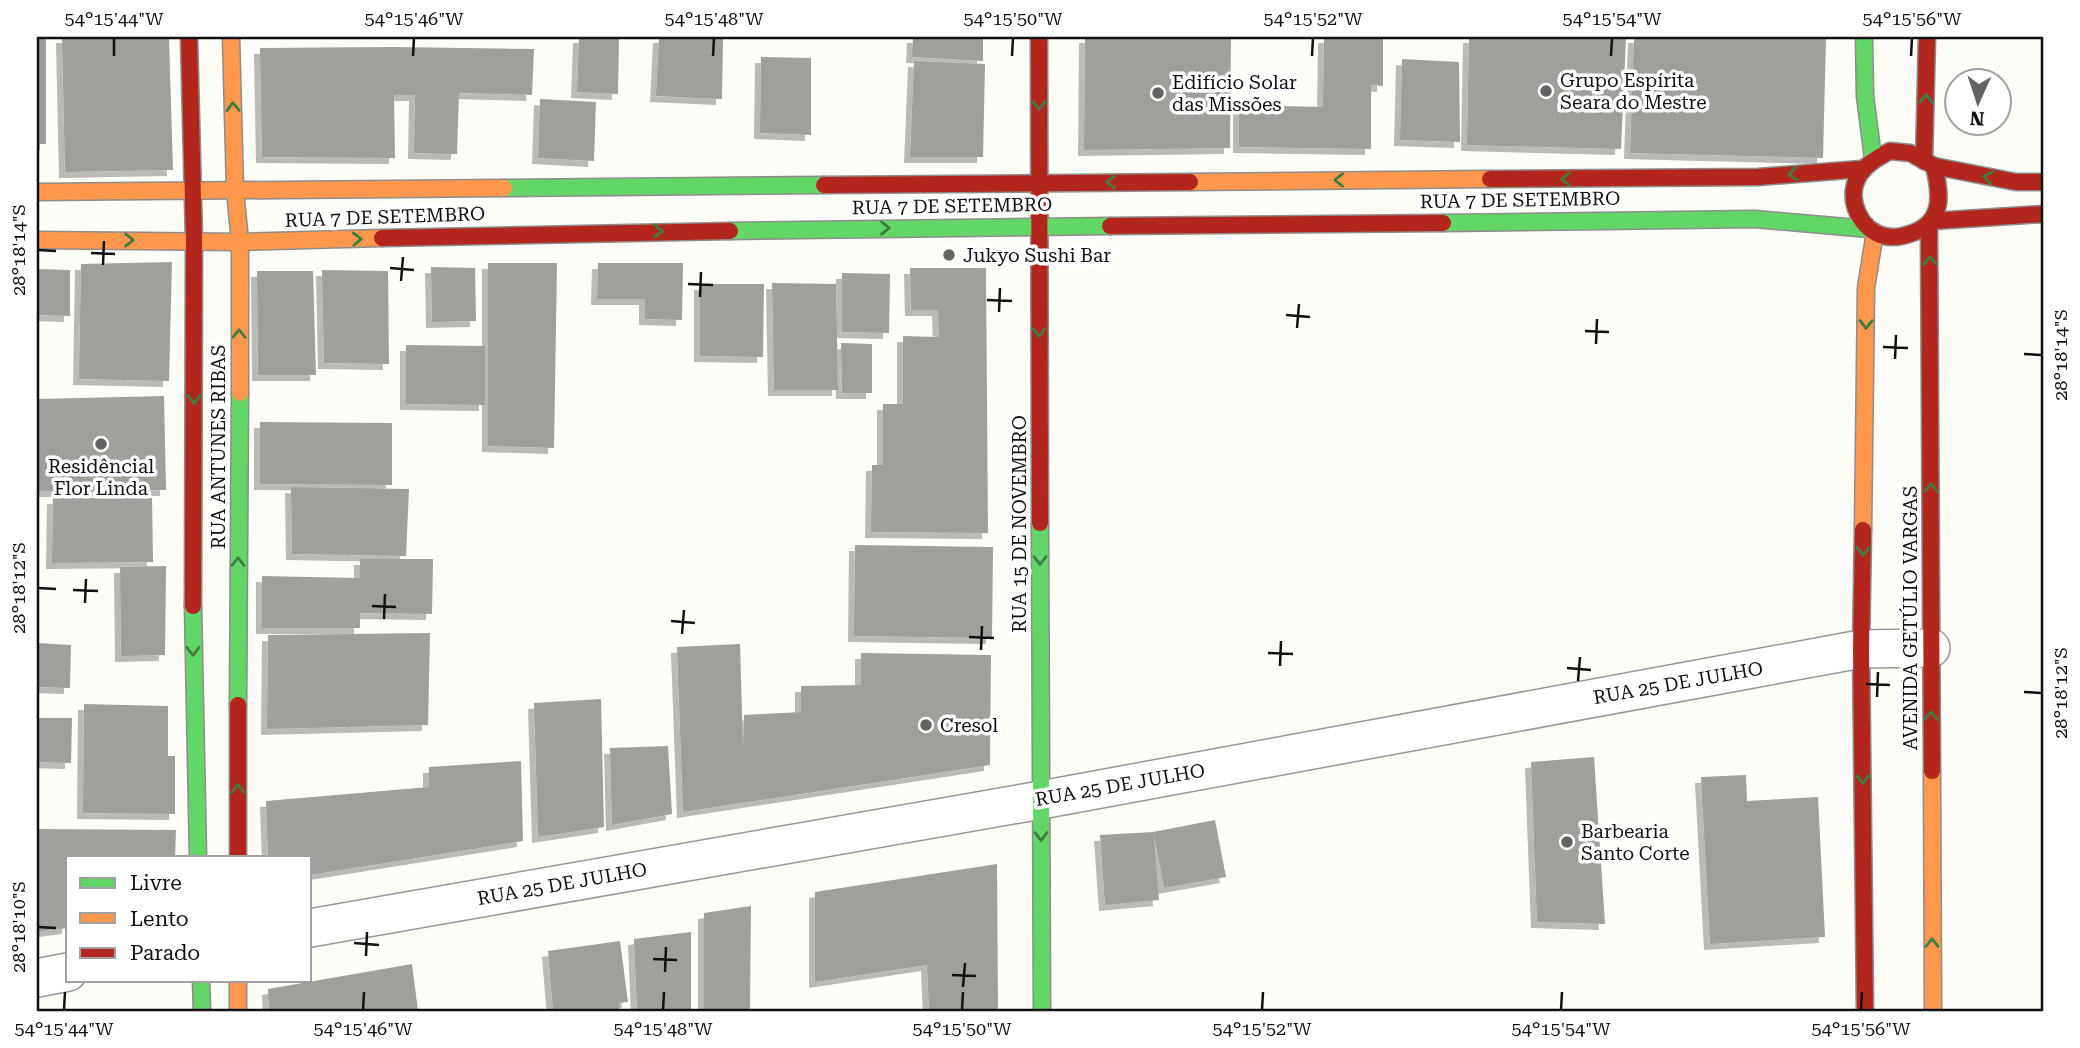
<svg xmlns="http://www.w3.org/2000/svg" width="2080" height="1048" viewBox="0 0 2080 1048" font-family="'Roboto Serif',serif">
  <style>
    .building { fill: #a19f9c; filter: url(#shadow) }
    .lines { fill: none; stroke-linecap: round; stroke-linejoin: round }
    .street-casing { stroke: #979795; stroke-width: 40 }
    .fast-casing { stroke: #8e8d8b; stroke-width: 19 }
    .slow-casing { stroke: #8e8d8b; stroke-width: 19 }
    .jam-casing { stroke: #8e8d8b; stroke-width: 19 }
    .street { stroke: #fffffe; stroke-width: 37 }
    .fast { stroke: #63d668; stroke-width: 16 }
    .slow { stroke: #ff974d; stroke-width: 16 }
    .jam { stroke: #b3261e; stroke-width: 16 }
    .oneway { stroke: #3e7d41 }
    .ticks { fill: none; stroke: #111; stroke-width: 2.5 }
    .poi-dot { fill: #646362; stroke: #fff; stroke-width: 2.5 }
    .labels { text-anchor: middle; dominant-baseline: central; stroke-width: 7; stroke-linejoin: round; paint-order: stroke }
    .poi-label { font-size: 19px; fill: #111; stroke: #fff; text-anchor: start }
    .street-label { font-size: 19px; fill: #111; stroke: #fff }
    .neatline { fill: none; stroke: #111; stroke-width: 2.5 }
    .ticks-label { font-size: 18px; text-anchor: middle; fill: #111 }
  </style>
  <defs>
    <filter id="shadow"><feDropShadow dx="-6" dy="6" stdDeviation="0" flood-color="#0004"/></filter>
  </defs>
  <rect width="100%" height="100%" fill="#fdfcf7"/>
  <g class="building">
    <rect x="37" y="37" width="9" height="107"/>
    <path d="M62 37H169L173 170 65 172Z"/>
    <path d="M579 37H619L618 94 577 92Z"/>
    <path d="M659 37H723L722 99 656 96Z"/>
    <path d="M913 37H983V61L912 57Z"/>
    <path d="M1085 37H1231L1230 148 1084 150Z"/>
    <path d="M1324 37H1383V86L1371 85V149L1239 147V105L1323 107Z"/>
    <path d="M1469 37H1626L1621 149 1467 145Z"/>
    <path d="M1634 37H1826L1823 158 1630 153Z"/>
    <path d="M393 47 534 49 532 95 459 93 457 154 414 153 415 95H394L395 158 262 157 260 48Z"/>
    <path d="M761 57 811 58V135L760 133Z"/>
    <path d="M1402 59 1459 62 1460 142 1400 140Z"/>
    <path d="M914 61 985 64 983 157H910Z"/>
    <path d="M540 99 596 102 594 161 538 158Z"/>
    <path d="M172 262 169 381 79 379 81 264Z"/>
    <path d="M488 263H557L554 448 488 446Z"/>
    <path d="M598 263H683L682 320 645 319V299H597Z"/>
    <path d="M431 267 475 268 476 321 432 322Z"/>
    <path d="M910 268H986L988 533 871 532 872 465H883V404H903V336L939 337 938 310H911Z"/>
    <path d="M37 269 70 270V316L37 315Z"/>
    <path d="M322 270 388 271 389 364 324 363Z"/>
    <path d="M257 271H313L316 375H258Z"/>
    <path d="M842 273 890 274 889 333 842 332Z"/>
    <path d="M772 283 836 284 838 390H774Z"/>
    <path d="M700 284H764L763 357 700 356Z"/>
    <path d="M841 343 872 344V393H842Z"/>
    <path d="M406 345 485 346V405L406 404Z"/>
    <path d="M164 396 166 490 37 491V399Z"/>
    <path d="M260 422 392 423V485L260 484Z"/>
    <path d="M291 487 409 489 406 556 292 554Z"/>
    <path d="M53 498H152L153 562 52 563Z"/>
    <path d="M855 545 993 547 992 638 854 636Z"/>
    <path d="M360 559H433L432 614 360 613V628H262V576L360 578Z"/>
    <path d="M166 566 165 655 121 656 120 567Z"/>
    <path d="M430 633 428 725 267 729 268 635Z"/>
    <path d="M37 643 71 645 70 688 37 687Z"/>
    <path d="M740 644 743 748 744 715 801 712V686L861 685V653L991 655 990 765 683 812 677 647Z"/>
    <path d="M601 699 604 827 538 837 534 703Z"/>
    <path d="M84 704 168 706V756H175V814L83 813Z"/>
    <path d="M37 718H72L71 763 37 762Z"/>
    <path d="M668 746 672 814 612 825 610 748Z"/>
    <path d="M1594 757 1605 924 1537 922 1531 762Z"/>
    <path d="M521 761 523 841 310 875V857H268L266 801 429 787V767Z"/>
    <path d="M1746 775 1747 801 1818 797 1825 937 1710 944 1701 777Z"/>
    <path d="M1215 820 1226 877 1164 888 1154 835 1159 900 1105 905 1100 835 1153 832Z"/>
    <path d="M37 829 176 830 175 857H68V928L37 932Z"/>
    <path d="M997 864 998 1011H929L927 965 815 982V892Z"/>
    <path d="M751 906 750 1011H704V913Z"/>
    <path d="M691 932V1011H637L634 939Z"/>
    <path d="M620 941 628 1002 619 1003V1011H553L548 951Z"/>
    <path d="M412 964 418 1011H269L268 989Z"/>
  </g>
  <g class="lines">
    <defs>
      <g id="street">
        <path d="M310 928 1041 800 1861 649 1931 648"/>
        <path d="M37 978 68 972"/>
      </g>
      <g id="fast">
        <path d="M1864 37 1865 96 1873 158"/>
        <path d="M504 188 824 185"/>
        <path d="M1443 223 1755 219 1869 229"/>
        <path d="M730 231 1110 226"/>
        <path d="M1040 523 1042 1011"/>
        <path d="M193 606 198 857"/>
        <path d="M238 705 240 393"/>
        <path d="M201 980 202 1011"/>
      </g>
      <g id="slow">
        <path d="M231 37 235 190 240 242V393"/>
        <path d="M1190 182 1490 179"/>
        <path d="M37 192 504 188"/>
        <path d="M37 240 240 242 382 238"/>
        <path d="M1863 530 1866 288 1875 232"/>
        <path d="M1932 771 1933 1011"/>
        <path d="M238 980V1011"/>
      </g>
      <g id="jam">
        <path d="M189 37 194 240 193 606"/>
        <path d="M1039 37 1040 523"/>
        <path d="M1890 151 1910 153 1934 166C1940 191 1945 220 1915 232 1905 236 1895 239 1884 236 1860 230 1847 200 1857 179 1864 165 1877 158 1890 151Z"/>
        <path d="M1924 161 1927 37"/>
        <path d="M1934 166 2016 182H2043"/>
        <path d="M1490 179 1758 177 1861 169"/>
        <path d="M824 185 1190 182"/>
        <path d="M1933 221 2043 214"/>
        <path d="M1929 225 1932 771"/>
        <path d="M1110 226 1443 223"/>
        <path d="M382 238 730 231"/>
        <path d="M1863 530 1861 649 1865 1011"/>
        <path d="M238 857V705"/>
      </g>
    </defs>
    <use href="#street" class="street-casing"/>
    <use href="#fast" class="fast-casing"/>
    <use href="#slow" class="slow-casing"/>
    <use href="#jam" class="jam-casing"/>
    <use href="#street" class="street"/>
    <use href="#fast" class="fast"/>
    <use href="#slow" class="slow"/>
    <use href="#jam" class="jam"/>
  </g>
  <defs><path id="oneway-chevron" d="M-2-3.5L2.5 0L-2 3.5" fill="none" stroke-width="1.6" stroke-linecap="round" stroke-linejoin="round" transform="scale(1.75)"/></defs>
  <g class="oneway">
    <use href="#oneway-chevron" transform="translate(1926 99) rotate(-89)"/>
    <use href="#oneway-chevron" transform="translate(1039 105) rotate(90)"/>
    <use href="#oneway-chevron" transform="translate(233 107) rotate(-91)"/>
    <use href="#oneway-chevron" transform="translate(1793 174) rotate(175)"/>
    <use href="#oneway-chevron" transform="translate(1988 177) rotate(-169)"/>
    <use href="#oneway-chevron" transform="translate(1566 179) rotate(180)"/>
    <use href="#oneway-chevron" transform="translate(1339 180) rotate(180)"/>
    <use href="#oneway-chevron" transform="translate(1111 182) rotate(180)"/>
    <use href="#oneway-chevron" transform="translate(885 228) rotate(-1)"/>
    <use href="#oneway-chevron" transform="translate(658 231) rotate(-1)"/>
    <use href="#oneway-chevron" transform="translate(357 239) rotate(-2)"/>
    <use href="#oneway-chevron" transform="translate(129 240)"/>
    <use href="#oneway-chevron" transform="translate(1930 261) rotate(-91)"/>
    <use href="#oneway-chevron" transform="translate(1866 324) rotate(91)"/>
    <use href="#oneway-chevron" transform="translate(1039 332) rotate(90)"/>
    <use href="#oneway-chevron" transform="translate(239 334) rotate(-90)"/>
    <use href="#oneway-chevron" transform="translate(194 399) rotate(90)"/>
    <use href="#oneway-chevron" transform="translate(1931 488) rotate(-90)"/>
    <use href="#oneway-chevron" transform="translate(1863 551) rotate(91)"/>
    <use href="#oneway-chevron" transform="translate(1040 560) rotate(90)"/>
    <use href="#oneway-chevron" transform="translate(238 562) rotate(-90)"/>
    <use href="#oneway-chevron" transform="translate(193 651) rotate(90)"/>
    <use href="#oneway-chevron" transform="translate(1931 716) rotate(-90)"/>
    <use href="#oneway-chevron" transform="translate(1863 779) rotate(89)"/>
    <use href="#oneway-chevron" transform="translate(238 789) rotate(-90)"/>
    <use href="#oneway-chevron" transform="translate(1041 836) rotate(90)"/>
    <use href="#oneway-chevron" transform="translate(1932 943) rotate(-90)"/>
  </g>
  <path class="ticks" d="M114 56V38M413 56 414 38M713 56 714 38M1012 56 1013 38M1312 56 1313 38M1611 56 1612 38M1911 56 1912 38M38 250 56 251M91 253 115 254M103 265 104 241M390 268 414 270M401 281 403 257M688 284 713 285M700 297 701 272M987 300 1012 301M999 312 1000 288M1286 315 1310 317M1297 328 1299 304M1585 331 1609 332M1596 344 1597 319M1883 347 1908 348M2024 354 2042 355M1895 359 1896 335M38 588 56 589M73 590 98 591M85 603 86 579M372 606 396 607M384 619 385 594M671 621 695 623M682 634 684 610M969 637 994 638M981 650 982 626M1268 653 1293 654M1280 666 1281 641M1567 668 1591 670M1578 681 1580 657M1866 684 1890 685M2024 692 2042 693M1877 697 1878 672M38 927 56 928M354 943 379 945M366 956 367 932M653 959 677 960M665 972 666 947M952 975 976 976M963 987 965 963M64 1010 65 992M363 1010 364 992M663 1010 664 992M962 1010 963 992M1262 1010 1263 992M1561 1010 1562 992M1861 1010 1862 992"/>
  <g class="poi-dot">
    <circle cx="1546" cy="91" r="7"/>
    <circle cx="1158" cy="93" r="7"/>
    <circle cx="949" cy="255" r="7"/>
    <circle cx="101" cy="444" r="7"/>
    <circle cx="926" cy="725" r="7"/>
    <circle cx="1567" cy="842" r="7"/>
  </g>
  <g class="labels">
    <g class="poi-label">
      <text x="1560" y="80">Grupo Espírita<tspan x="1560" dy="22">Seara do Mestre</tspan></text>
      <text x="1172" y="82">Edifício Solar<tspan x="1172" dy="22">das Missões</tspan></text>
      <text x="963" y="255">Jukyo Sushi Bar</text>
      <text x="101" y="466" text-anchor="middle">Residêncial<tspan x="101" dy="22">Flor Linda</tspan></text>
      <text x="940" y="725">Cresol</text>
      <text x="1581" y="831">Barbearia<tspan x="1581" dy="22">Santo Corte</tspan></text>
    </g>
    <g class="street-label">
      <text transform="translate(1520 200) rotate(-1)">RUA 7 DE SETEMBRO</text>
      <text transform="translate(952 206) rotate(-1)">RUA 7 DE SETEMBRO</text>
      <text transform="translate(385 217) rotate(-2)">RUA 7 DE SETEMBRO</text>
      <text transform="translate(218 447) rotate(-90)">RUA ANTUNES RIBAS</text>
      <text transform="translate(1019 524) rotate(-90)">RUA 15 DE NOVEMBRO</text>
      <text transform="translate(1910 618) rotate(-90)">AVENIDA GETÚLIO VARGAS</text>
      <text transform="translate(1678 683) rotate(-10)">RUA 25 DE JULHO</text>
      <text transform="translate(1120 785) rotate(-10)">RUA 25 DE JULHO</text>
      <text transform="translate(562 884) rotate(-10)">RUA 25 DE JULHO</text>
    </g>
  </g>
  <rect width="2080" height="1048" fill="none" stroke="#ffffff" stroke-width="77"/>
  <rect x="66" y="856" width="245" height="126" fill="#ffffff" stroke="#a0a0a0" stroke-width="2"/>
  <rect x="80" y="878" width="35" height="10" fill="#63d668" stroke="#a0a0a0" stroke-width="2"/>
  <text x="130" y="890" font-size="21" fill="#111111">Livre</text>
  <rect x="80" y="913" width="35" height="10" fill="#ff974d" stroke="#a0a0a0" stroke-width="2"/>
  <text x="130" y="926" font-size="21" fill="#111111">Lento</text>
  <rect x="80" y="948" width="35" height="10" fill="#b3261e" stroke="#a0a0a0" stroke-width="2"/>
  <text x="130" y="960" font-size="21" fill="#111111">Parado</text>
  <g transform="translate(1978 102) rotate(183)"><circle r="33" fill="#ffffff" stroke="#a0a0a0" stroke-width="2"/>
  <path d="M0-5L12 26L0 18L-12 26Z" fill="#646362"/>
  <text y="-10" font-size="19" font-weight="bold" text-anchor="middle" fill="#111111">N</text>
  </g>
  <rect x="38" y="38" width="2004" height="972" class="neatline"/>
  <g class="ticks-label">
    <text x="114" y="25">54°15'44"W</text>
    <text x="414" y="25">54°15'46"W</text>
    <text x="714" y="25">54°15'48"W</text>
    <text x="1013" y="25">54°15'50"W</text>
    <text x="1313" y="25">54°15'52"W</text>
    <text x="1612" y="25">54°15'54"W</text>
    <text x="1912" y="25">54°15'56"W</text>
    <text transform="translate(19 250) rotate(-90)" y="6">28°18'14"S</text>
    <text transform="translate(2061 355) rotate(-90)" y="6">28°18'14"S</text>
    <text transform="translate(19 588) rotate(-90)" y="6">28°18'12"S</text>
    <text transform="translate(2061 693) rotate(-90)" y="6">28°18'12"S</text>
    <text transform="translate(19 927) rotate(-90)" y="6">28°18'10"S</text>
    <text x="64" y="1035">54°15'44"W</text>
    <text x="363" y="1035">54°15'46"W</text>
    <text x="663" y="1035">54°15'48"W</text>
    <text x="962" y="1035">54°15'50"W</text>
    <text x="1262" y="1035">54°15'52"W</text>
    <text x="1561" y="1035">54°15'54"W</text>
    <text x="1861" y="1035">54°15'56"W</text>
  </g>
</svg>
